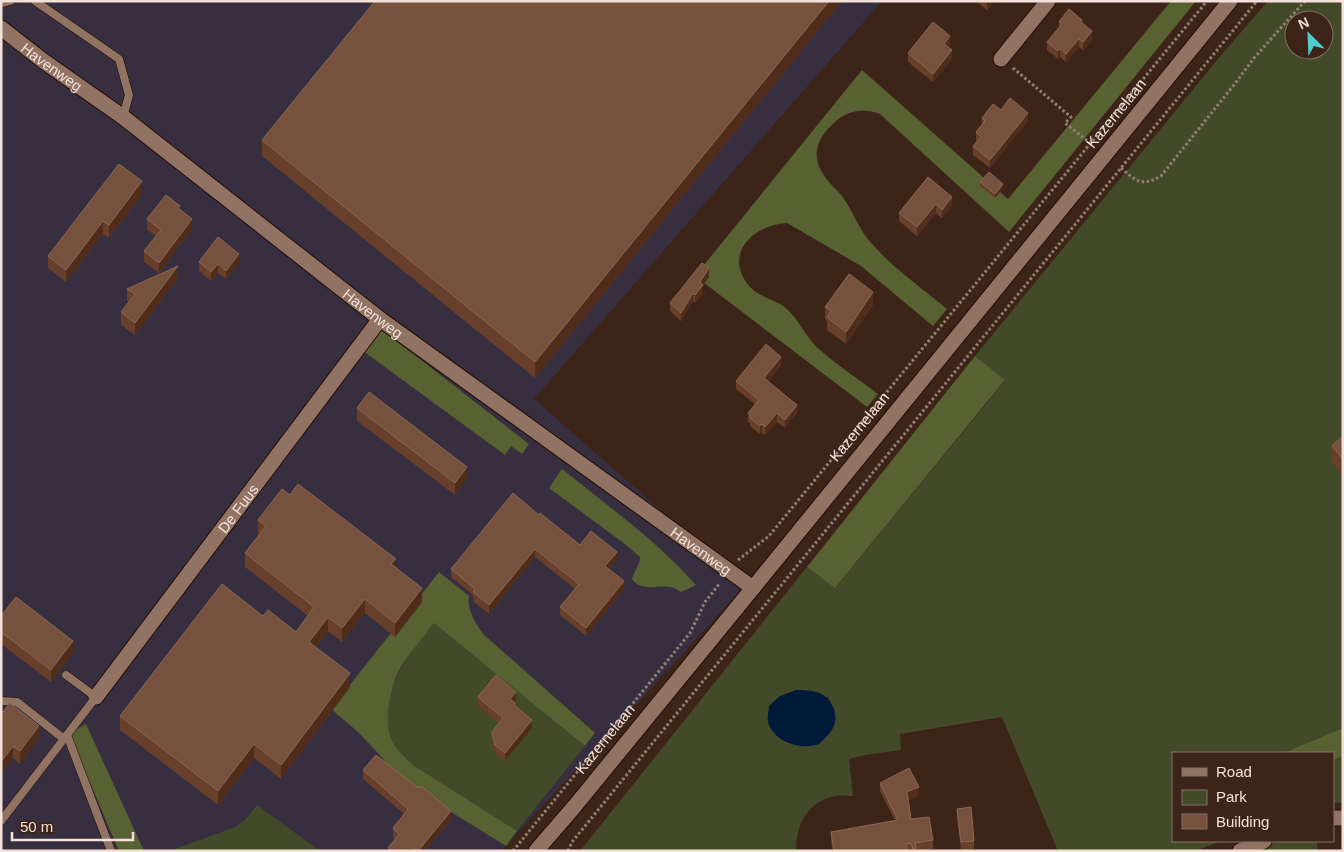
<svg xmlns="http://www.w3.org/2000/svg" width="1344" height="852" viewBox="0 0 1344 852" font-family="Arial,sans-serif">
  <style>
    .industrial { fill: #372f3f }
    .green { fill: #434a29; fill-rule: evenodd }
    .forest { fill: #586132 }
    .water { fill: #001a39 }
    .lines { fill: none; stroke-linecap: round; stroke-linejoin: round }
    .service-casing { stroke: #230c03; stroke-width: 9 }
    .minor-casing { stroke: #230c03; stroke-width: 17 }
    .tertiary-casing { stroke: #230c03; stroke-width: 17 }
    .path { stroke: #958076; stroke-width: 3; stroke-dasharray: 2.5 2.5; stroke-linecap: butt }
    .service { stroke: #917364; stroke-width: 8 }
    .minor { stroke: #917364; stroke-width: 15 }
    .tertiary { stroke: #917364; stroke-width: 15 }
    .wall { fill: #683f2a }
    .shaded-wall { fill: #502d1b }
    .building { fill: #76513d; stroke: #8a6856 }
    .labels { text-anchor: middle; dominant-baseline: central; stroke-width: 4; stroke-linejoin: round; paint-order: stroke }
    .street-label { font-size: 15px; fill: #f3e2da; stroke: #3d2418 }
  </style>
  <rect width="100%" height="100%" fill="#3d2418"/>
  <path class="industrial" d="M1 1H882L534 399 746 585 501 851H1Z"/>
  <g class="green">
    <path d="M1268 1H1343V728L1283 753H1173V841H1221L1196 851H1058L1002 717 900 734 901 750 865 755 849 759 853 796C848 796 842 795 837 796 808 800 796 824 796 851H580L807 567 836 587 1005 381 975 356 1217 60ZM1294 20H1324V50H1294ZM780 696 828 697C840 720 837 726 819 744L768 721 769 706Z"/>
    <path d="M435 622 585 746 517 831 413 765C405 757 395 749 391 738 383 716 391 686 402 666 409 651 424 636 435 622Z"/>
    <path d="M1343 756V803L1333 802V760Z"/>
    <path d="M257 805 320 851H170L235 827 245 820Z"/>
    <path d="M1278 841H1317L1318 851H1250Z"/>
  </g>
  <g class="forest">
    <path d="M1171 1H1196L1009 232 880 114C864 108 847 110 834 123 814 141 810 160 829 182 833 187 838 191 842 196 853 211 859 230 872 244 894 269 922 288 947 309L933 326 861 266 787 223C753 225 722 254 750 287 760 298 779 300 789 311 801 323 807 339 820 350 838 366 859 379 878 394L867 407 695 276 862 70 1008 199Z"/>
    <path d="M380 328 529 444 522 454 511 446 505 455 363 351Z"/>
    <path d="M975 356 1005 380 835 588 807 567Z"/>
    <path d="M562 469C608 506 657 541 696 585L681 592C677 590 674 587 670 587 656 585 641 592 632 579 634 571 640 565 640 557L625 544 549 488Z"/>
    <path d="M439 572 469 596C467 611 475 622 483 634L595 733 585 746 434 623C424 636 413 649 403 663 392 680 383 718 391 738 395 749 405 757 413 765L517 831 506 846 414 789 395 773 377 752 358 732 331 709Z"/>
    <path d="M86 724 144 851H119L69 733Z"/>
    <path d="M1343 728V756L1333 760V753H1283Z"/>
  </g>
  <path class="water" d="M796 690C811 690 825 691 832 705 839 719 835 729 824 739 823 740 820 743 819 744 800 751 773 741 768 722 767 717 769 711 769 706L780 696Z"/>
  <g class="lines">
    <defs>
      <g id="service">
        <path d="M35 1 119 59 129 95 123 117"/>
        <path d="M1 3 10 1"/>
        <path d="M1 701 17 702 64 739"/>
        <path d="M67 735 111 851"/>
        <path d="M1 821 96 697 66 675"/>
      </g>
      <g id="minor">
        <path id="s3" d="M1 28 42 60 123 117 380 319 753 588"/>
        <path d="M1001 59 1048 1"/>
        <path id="s4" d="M96 697 380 319"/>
        <path d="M1333 818H1343"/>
        <path d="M1240 851 1264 841"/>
      </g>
      <path id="tertiary" d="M536 851 574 807 753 588 1230 1"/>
    </defs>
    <use href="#service" class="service-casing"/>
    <use href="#minor" class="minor-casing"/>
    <use href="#tertiary" class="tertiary-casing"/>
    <g class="path">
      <path d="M1013 68 1071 117 1065 123 1090 143"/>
      <path d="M1121 168C1136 181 1142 187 1161 176L1237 81 1254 58 1305 1"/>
      <path id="s1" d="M738 560 769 536 1207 1"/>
      <path id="s2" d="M513 851 690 633 705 602 720 583"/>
      <path d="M568 851 572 842 1257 1"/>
    </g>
    <use href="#service" class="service"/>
    <use href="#minor" class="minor"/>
    <use href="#tertiary" class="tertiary"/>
  </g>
  <g class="wall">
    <path d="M842 1 535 378 262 156V140Z"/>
    <path d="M976 1H994L987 10Z"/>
    <path d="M1059 22 1082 24 1092 40 1083 50 1079 47 1066 62 1060 57 1058 59 1047 50V42L1059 28Z"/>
    <path d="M950 45 948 47 952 59 933 82 908 62V53Z"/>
    <path d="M982 118 1028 121 990 168 973 155V146L977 142 976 141V132L982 125Z"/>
    <path d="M928 177 952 206 942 218 936 213 917 236 899 221V213Z"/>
    <path d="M980 182 1003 188 995 198 980 186Z"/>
    <path d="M142 194 109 238 103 234 66 282 48 268V256Z"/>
    <path d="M180 209 192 229 159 273 144 262V251L156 236 147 230V219Z"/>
    <path d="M199 262H239L226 279 218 273 211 281 199 271Z"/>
    <path d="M709 277 703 285V293L695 303 693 301 681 321 670 311V303Z"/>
    <path d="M178 278 135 335 121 325V312L129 302 127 301V289Z"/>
    <path d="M873 305 846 344 827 330V321L825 319V307Z"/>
    <path d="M781 365 768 381 797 413 785 428 777 422 765 435 762 433 760 434 750 426V423L748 422V413L755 404 736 389V381Z"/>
    <path d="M357 408 467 479 455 495 357 421Z"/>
    <path d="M1343 436V475L1332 462V446Z"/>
    <path d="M290 495 396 567 422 602 395 637 365 613 342 642 328 631 316 647 350 687 281 779 254 758 218 805 120 730V716L263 616 296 632 308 616 245 567V553L259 535 258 533V520Z"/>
    <path d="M539 515 580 545 617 560 609 569 624 590 586 636 560 615V607L575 589 535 557 489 614 473 601V595L451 577V569Z"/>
    <path d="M1 616 73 653 51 682 1 644Z"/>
    <path d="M478 697 516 700 514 702 515 706 532 728 505 761 495 753 492 740V732L499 723 478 706Z"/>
    <path d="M1 710 39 738 20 764 13 758 1 774Z"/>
    <path d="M363 770 451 819 425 851H388V848L395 839 393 837V828L404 814 363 779Z"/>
    <path d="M880 783 919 795 908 800 911 819 933 840V849L917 851H833L831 840V832L895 820 880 791Z"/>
    <path d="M957 809 974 841V849L961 851 957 817Z"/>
  </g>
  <g class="shaded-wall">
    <path d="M829 1H842L535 378V362Z"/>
    <path d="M987 1H994L987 10Z"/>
    <path d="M1092 31V40L1083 50V42Z"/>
    <path d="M950 36V45L944 52V44Z"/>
    <path d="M1079 39V47L1066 62V54Z"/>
    <path d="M1060 49V57L1058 59V51Z"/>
    <path d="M952 50V59L933 82V74Z"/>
    <path d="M1028 113V121L990 168V160Z"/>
    <path d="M142 181V194L109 238V225Z"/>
    <path d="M1003 184V188L995 198V194Z"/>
    <path d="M952 197V206L942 218V210Z"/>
    <path d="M936 204V213L917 236V227Z"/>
    <path d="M192 219V229L159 273V263Z"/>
    <path d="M103 221V234L66 282V270Z"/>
    <path d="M239 254V262L226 279V271Z"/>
    <path d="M218 264V273L211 281V272Z"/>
    <path d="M178 266V278L135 335V323Z"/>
    <path d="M709 268V277L703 285V293L695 303V295L700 282Z"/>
    <path d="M873 292V305L846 344V332Z"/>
    <path d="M693 293V301L681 321V313Z"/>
    <path d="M781 357V365L764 386V378Z"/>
    <path d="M797 405V413L785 428V420Z"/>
    <path d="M777 413V422L765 435V427Z"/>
    <path d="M762 424V433L760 434V426Z"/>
    <path d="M467 467V479L455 495V483Z"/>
    <path d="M535 549V557L489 614V605Z"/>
    <path d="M617 552V560L605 574V566Z"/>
    <path d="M396 559V573L391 564Z"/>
    <path d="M624 581V590L586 636V628Z"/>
    <path d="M422 588V602L395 637V623Z"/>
    <path d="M365 599V613L342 642V628Z"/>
    <path d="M328 617V631L309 656V642Z"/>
    <path d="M73 641V653L51 682V670Z"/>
    <path d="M350 673V687L281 779V765Z"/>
    <path d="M516 692V700L510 707V699Z"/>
    <path d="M532 720V728L505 761V753Z"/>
    <path d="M39 726V738L20 764V751Z"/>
    <path d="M254 744V758L218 805V791Z"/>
    <path d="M13 746V758L1 774V762Z"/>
    <path d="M919 787V795L907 801V792Z"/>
    <path d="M451 811V819L425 851H418Z"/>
  </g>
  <g class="building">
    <path d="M375 1H829L535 362 262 140Z"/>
    <path d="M1069 9 1082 20 1081 22 1092 31 1083 42 1079 39 1066 54 1060 49 1058 51 1047 42 1062 24 1059 22Z"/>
    <path d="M933 22 950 36 944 44 952 50 933 74 908 53Z"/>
    <path d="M1010 98 1028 113 990 160 973 146 981 137 976 132 985 121 982 118 993 104 1001 110Z"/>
    <path d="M119 164 142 181 109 225 103 221 66 270 48 256Z"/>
    <path d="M989 172 1003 184 995 194 980 182Z"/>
    <path d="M928 177 952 197 942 210 936 204 917 227 899 213Z"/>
    <path d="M166 195 180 206 178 208 192 219 159 263 144 251 161 230 147 219Z"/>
    <path d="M218 237 239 254 226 271 218 264 211 272 199 262Z"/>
    <path d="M702 263 709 268 700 282 703 285 695 295 693 293 681 313 670 303Z"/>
    <path d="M178 266 135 323 121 312 135 294 127 289Z"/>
    <path d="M849 274 873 292 846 332 827 317 831 311 825 307Z"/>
    <path d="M766 344 781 357 764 378 797 405 785 420 777 413 765 427 762 424 760 426 750 418 751 416 748 413 759 400 736 381Z"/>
    <path d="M369 392 467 467 455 483 357 408Z"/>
    <path d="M1343 436V459L1332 446Z"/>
    <path d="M298 484 396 559 391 564 422 588 395 623 365 599 342 628 328 617 309 642 350 673 281 765 254 744 218 791 120 716 222 584 263 616 268 610 296 632 314 607 245 553 266 526 258 520 282 489 290 495Z"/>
    <path d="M513 493 539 515 540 513 580 545 591 531 617 552 605 566 624 581 586 628 560 607 579 584 535 549 489 605 473 592 475 589 451 569Z"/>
    <path d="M16 597 73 641 51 670 1 632V616Z"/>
    <path d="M496 675 516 692 510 699 515 703 514 705 532 720 505 753 495 745 492 732 503 718 478 697Z"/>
    <path d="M10 703 39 726 20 751 13 746 1 762V710L3 712Z"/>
    <path d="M376 755 418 788 419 786 425 789 451 811 418 851 414 848 412 851H391L388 848 399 834 393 828 408 809 363 770Z"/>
    <path d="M909 768 919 787 907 792 911 819 929 817 933 840 915 843 916 848 913 849 911 843 906 844 907 851H845V850L834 851 831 832 898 820 880 783Z"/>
    <path d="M971 807 974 841 961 842 957 809Z"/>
  </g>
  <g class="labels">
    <g class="street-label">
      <text stroke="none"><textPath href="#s3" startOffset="64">Havenweg</textPath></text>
      <text stroke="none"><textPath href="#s1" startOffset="586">Kazernelaan</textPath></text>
      <text stroke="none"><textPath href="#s3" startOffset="469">Havenweg</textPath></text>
      <text stroke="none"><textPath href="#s1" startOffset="181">Kazernelaan</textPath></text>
      <text stroke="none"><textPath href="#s4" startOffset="236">De Fuus</textPath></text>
      <text stroke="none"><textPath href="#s3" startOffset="874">Havenweg</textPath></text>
      <text stroke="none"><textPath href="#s2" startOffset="145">Kazernelaan</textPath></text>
    </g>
  </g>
  <rect width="1344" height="852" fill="none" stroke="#f3e2da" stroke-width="5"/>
  <rect x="1172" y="752" width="162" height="90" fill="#3d2418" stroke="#867066"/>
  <rect x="1182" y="768" width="25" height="8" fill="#917364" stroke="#867066"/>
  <text x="1216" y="777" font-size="15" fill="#f3e2da">Road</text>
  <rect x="1182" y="790" width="25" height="15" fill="#434a29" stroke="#867066"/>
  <text x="1216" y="802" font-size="15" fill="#f3e2da">Park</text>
  <rect x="1182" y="814" width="25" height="15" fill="#76513d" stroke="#867066"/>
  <text x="1216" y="827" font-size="15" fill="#f3e2da">Building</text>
  <g transform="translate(1309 35) rotate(336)"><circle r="24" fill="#3d2418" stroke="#867066"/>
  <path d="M0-4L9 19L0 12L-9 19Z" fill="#52cdcd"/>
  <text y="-8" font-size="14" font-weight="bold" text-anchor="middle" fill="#f3e2da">N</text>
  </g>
  <path d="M12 832v8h121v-8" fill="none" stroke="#f3e2da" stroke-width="2.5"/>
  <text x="20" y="832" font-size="15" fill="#f3e2da" stroke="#3d2418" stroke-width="4" paint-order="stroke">50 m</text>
</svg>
